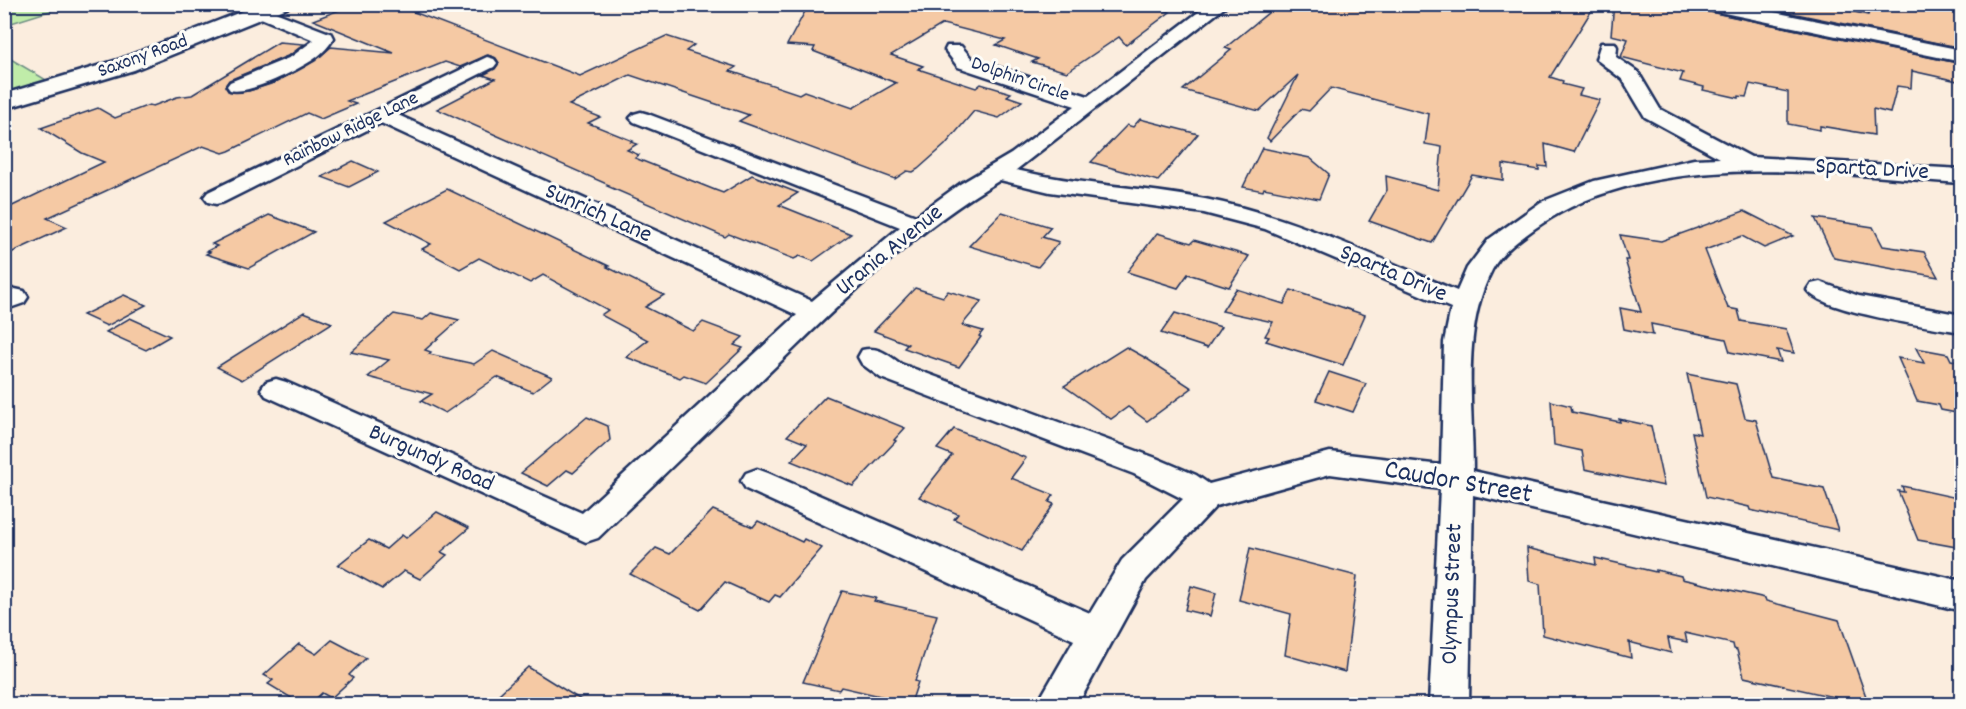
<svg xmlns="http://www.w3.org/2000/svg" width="1966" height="709" viewBox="0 0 1966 709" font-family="Dekko,sans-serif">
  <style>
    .green { fill: #c0eca9; stroke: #6e8e84; stroke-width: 1.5 }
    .building { fill: #f5c9a4; stroke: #1b2f5e; stroke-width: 1.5 }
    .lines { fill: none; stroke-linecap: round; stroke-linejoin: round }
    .minor-casing { stroke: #1b2f5e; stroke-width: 5 }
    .major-casing { stroke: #1b2f5e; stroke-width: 5 }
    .minor { fill: #fdfcf7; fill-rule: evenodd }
    .major { fill: #fdfcf7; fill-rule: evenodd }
    .labels { text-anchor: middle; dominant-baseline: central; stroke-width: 6; stroke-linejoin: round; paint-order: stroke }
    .far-street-label { font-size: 20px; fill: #1b2f5e; stroke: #fdfcf7 }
    .street-label { font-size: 24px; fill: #1b2f5e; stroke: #fdfcf7 }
    .near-street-label { font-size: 28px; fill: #1b2f5e; stroke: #fdfcf7 }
  </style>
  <rect width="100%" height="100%" fill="#fbedde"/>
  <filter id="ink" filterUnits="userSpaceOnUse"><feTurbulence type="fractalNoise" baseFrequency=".0167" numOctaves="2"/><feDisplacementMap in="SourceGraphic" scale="12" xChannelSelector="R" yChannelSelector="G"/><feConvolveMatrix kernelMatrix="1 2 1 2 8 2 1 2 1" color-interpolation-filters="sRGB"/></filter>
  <g filter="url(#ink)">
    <g class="green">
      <path d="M5 4H69V5L5 25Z"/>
      <path d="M4 55 53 84 5 98Z"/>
    </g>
    <g class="building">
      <path d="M355 4H393L580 76 666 36 694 45 686 51 736 67 730 71 799 94 804 91 853 108 896 83 813 51 815 47 787 45 809 4H1142L1170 12 1126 45 1119 37 1067 72 1032 62 1038 59 996 45 1005 40 943 24 891 55 923 66 918 69 976 88 981 84 1011 93 1007 96 1022 101 999 118 974 111 945 145 918 169 913 172 907 171 895 179 739 121 749 115 630 75 569 105 600 117 588 123 633 141 631 142 637 144 627 150 639 155 635 158 715 190 723 193 752 175 798 193 779 205 851 234 813 261 800 256 794 259 729 234 725 237 607 186 609 185 437 109 495 79 483 75 495 69 499 63 496 58 488 55 460 67 445 62 347 101 356 104 321 119 307 113 229 151 223 153 203 146 47 218 67 227 4 256V210L104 162 82 153 41 128 98 108 115 118 149 105 153 106 177 97 192 95 279 42 304 44 290 55 229 80 225 86 228 91H249L274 83 315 61 331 47 394 53 313 20Z"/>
      <path d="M1279 4H1565L1592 10 1550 77 1563 81 1562 84 1582 89 1579 95 1600 100 1574 152 1545 144 1547 167 1539 166V170L1503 164V180L1472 175 1432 243 1369 221 1387 190 1386 176 1438 190 1442 147 1425 144 1429 114 1331 88 1309 111 1301 109 1270 141 1267 138 1298 75 1259 111 1183 90 1231 50 1225 48Z"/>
      <path d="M1614 4H1695L1705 11 1962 64V82L1912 71 1911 88 1897 86 1890 113 1873 109 1874 135 1820 126V130L1788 124V92L1750 84 1746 97 1739 96V98L1703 90 1704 87 1680 81 1683 73 1621 57 1628 39 1611 35Z"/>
      <path d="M1748 4H1819L1868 15 1872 4H1909L1931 8V4H1943L1962 8V48Z"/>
      <path d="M1140 119 1198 134 1158 181 1091 162 1127 125 1133 127Z"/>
      <path d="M1262 148 1310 158 1329 174 1319 199 1264 188 1263 191 1243 187Z"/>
      <path d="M353 161 378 172 349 187 322 177Z"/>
      <path d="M447 189 609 266 607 267 664 295 645 307 693 331 703 322 743 337 734 345 743 348 706 383 684 375 680 378 626 357 648 340 601 315 608 310 543 275 530 283 479 258 460 269 422 249 431 244 386 221Z"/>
      <path d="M1744 211 1793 236 1764 248 1742 236 1705 250 1728 308 1738 310 1741 321 1786 329 1794 353 1777 350 1781 362 1730 352 1726 339 1651 324 1653 335 1624 329 1620 308 1641 312 1625 260H1628L1620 235 1661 241Z"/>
      <path d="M1002 212 1051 227 1042 237 1059 242 1038 267 969 246Z"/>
      <path d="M269 215 314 232 249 268 206 254 210 252 207 251 217 246 212 244Z"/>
      <path d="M1815 218 1873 227 1883 246 1924 252 1938 277 1834 258Z"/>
      <path d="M1157 233 1191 243 1194 240 1249 256 1229 287 1188 274 1178 288 1127 272Z"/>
      <path d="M915 288 943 297 948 291 982 301 962 325 983 331 979 336 981 337 959 367 904 348 908 344 874 331Z"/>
      <path d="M1236 289 1284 304 1291 290 1365 315 1343 365 1266 341 1269 337 1265 336 1273 322 1222 311Z"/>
      <path d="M124 295 146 305 107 326 83 315Z"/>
      <path d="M304 312 332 323 242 380 217 367Z"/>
      <path d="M431 313 459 320 425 350 431 352 429 354 474 364 493 351 552 377 533 392 497 377 445 413 421 401 432 394 368 377 389 360 351 352 394 314 423 320Z"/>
      <path d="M1175 313 1221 327 1207 348 1161 333Z"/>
      <path d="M130 318 170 336 146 350 106 332Z"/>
      <path d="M1126 347 1144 357 1192 388 1147 421 1128 407 1111 419 1064 386Z"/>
      <path d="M1916 348 1948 354 1951 360 1962 362V414L1941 410 1939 405 1917 401 1898 358 1924 363Z"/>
      <path d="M1329 372 1366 384 1353 412 1316 400Z"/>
      <path d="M1687 374 1736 384 1745 418 1756 420 1773 478 1824 489 1838 530 1750 510 1749 507 1706 497 1692 432 1700 434Z"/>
      <path d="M826 396 905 428 894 440 896 441 853 486 791 461 807 444 787 436Z"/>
      <path d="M1551 401 1571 406 1572 412 1620 422 1619 419 1651 426 1664 486 1585 469 1582 451 1554 445Z"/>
      <path d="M587 417 608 426 610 440 573 473 567 470 548 486 521 473Z"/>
      <path d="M954 429 1026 458 1011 478 1054 495 1049 502 1054 504 1022 551 954 519 958 514 919 497 952 455 937 449Z"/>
      <path d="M1902 486 1962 499V548L1918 540 1898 491 1904 492Z"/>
      <path d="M713 510 753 527 758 521 802 542 804 539 822 548 780 597 775 595 769 602 725 582 700 610 630 574 656 548 670 554Z"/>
      <path d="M437 512 469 528 441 552 447 555 420 579 404 571 382 589 338 565 369 540 386 549 402 535 406 538Z"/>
      <path d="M1250 548 1357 576 1345 672 1285 655 1291 614 1239 600Z"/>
      <path d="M1527 548 1596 565 1595 558 1656 572V570L1681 576 1682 579 1765 598 1766 601 1839 620 1869 705 1744 677 1737 650 1734 649 1733 644 1685 633 1687 642 1668 638 1671 653 1629 642 1631 658 1543 635 1540 584 1529 581Z"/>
      <path d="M1191 586 1216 593 1210 616 1185 610Z"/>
      <path d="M842 591 876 598 874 601 937 615 915 681 918 682 911 703 841 687 839 690 803 682Z"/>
      <path d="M332 640 366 658 349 675 353 678 331 698 322 693 309 705H303L268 684 273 680 264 675 299 644 316 654Z"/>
      <path d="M528 667 589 705H512L498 695Z"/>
    </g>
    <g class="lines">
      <defs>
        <g id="minor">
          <path d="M1209 4H1229L1016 170C1078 185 1143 187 1205 199 1293 216 1375 257 1457 291L1467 268 1489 239 1541 202 1594 181 1694 159 1720 158 1645 117 1623 80 1596 59 1601 43H1615L1617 47 1616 57 1638 72 1660 109 1751 157 1962 169V183C1828 174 1648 146 1534 229 1518 241 1501 252 1492 270 1461 330 1473 405 1473 471L1962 581V611L1473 495 1469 704H1429L1440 489 1330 474 1216 506 1146 580 1078 704H1037L1074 640 746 489 741 481 746 473 757 469 768 473 1090 613 1122 560 1183 499 1134 474 881 378 862 364 858 357 862 350C879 346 888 355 901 364L1156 458 1196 475 1209 484 1330 452 1441 465 1444 342 1451 308 1265 229 1204 213 1050 192 1000 180C917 229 847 297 779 363 718 422 658 480 598 538L586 542 266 396 261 389 266 382 276 379 286 382 582 513 797 315 381 123 224 202 216 204 208 202 204 197 208 192 487 57 494 59 497 63 494 67 398 115 812 301 900 227 634 122 630 118 634 114 641 112 648 114 916 216 960 184 1011 154 1075 106 958 67 945 50 947 46H961L972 59 1088 96Z"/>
          <path d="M1697 4H1734L1962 50V62L1705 9Z"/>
          <path d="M262 7 332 34 334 38C329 46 323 53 314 59 298 70 249 95 230 90L227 86 230 82 291 57 314 40 256 16 253 12 256 8Z"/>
          <path d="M1820 282 1859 296 1962 315V332C1931 327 1822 312 1807 290L1811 284Z"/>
          <path d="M15 289 24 291 28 297 24 303 4 310V292Z"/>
        </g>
        <path id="major" d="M261 4H290L287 8 134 70 4 109V94L118 60Z"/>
      </defs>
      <use href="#minor" class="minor-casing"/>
      <use href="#major" class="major-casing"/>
      <use href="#minor" class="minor"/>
      <use href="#major" class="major"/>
    </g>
  </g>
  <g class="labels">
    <g class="far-street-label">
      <text transform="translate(143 57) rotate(-20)">Saxony Road</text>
      <text transform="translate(1020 80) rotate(19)">Dolphin Circle</text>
      <text transform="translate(351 130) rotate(-26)">Rainbow Ridge Lane</text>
    </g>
    <g class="street-label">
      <text transform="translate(1872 170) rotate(3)">Sparta Drive</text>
      <text transform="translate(598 214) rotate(24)">Sunrich Lane</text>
      <text transform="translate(890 251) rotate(-39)">Urania Avenue</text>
      <text transform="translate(1393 274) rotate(23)">Sparta Drive</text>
      <text transform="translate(431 459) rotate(24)">Burgundy Road</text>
      <text transform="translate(1453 594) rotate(-88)">Olympus Street</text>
    </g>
    <g class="near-street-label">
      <text transform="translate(1458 484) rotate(10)">Caudor Street</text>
    </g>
  </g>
  <rect width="1966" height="709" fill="none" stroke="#fdfcf7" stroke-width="24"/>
  <rect x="12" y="12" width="1942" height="685" fill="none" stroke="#1b2f5e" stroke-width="2" filter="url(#ink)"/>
</svg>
